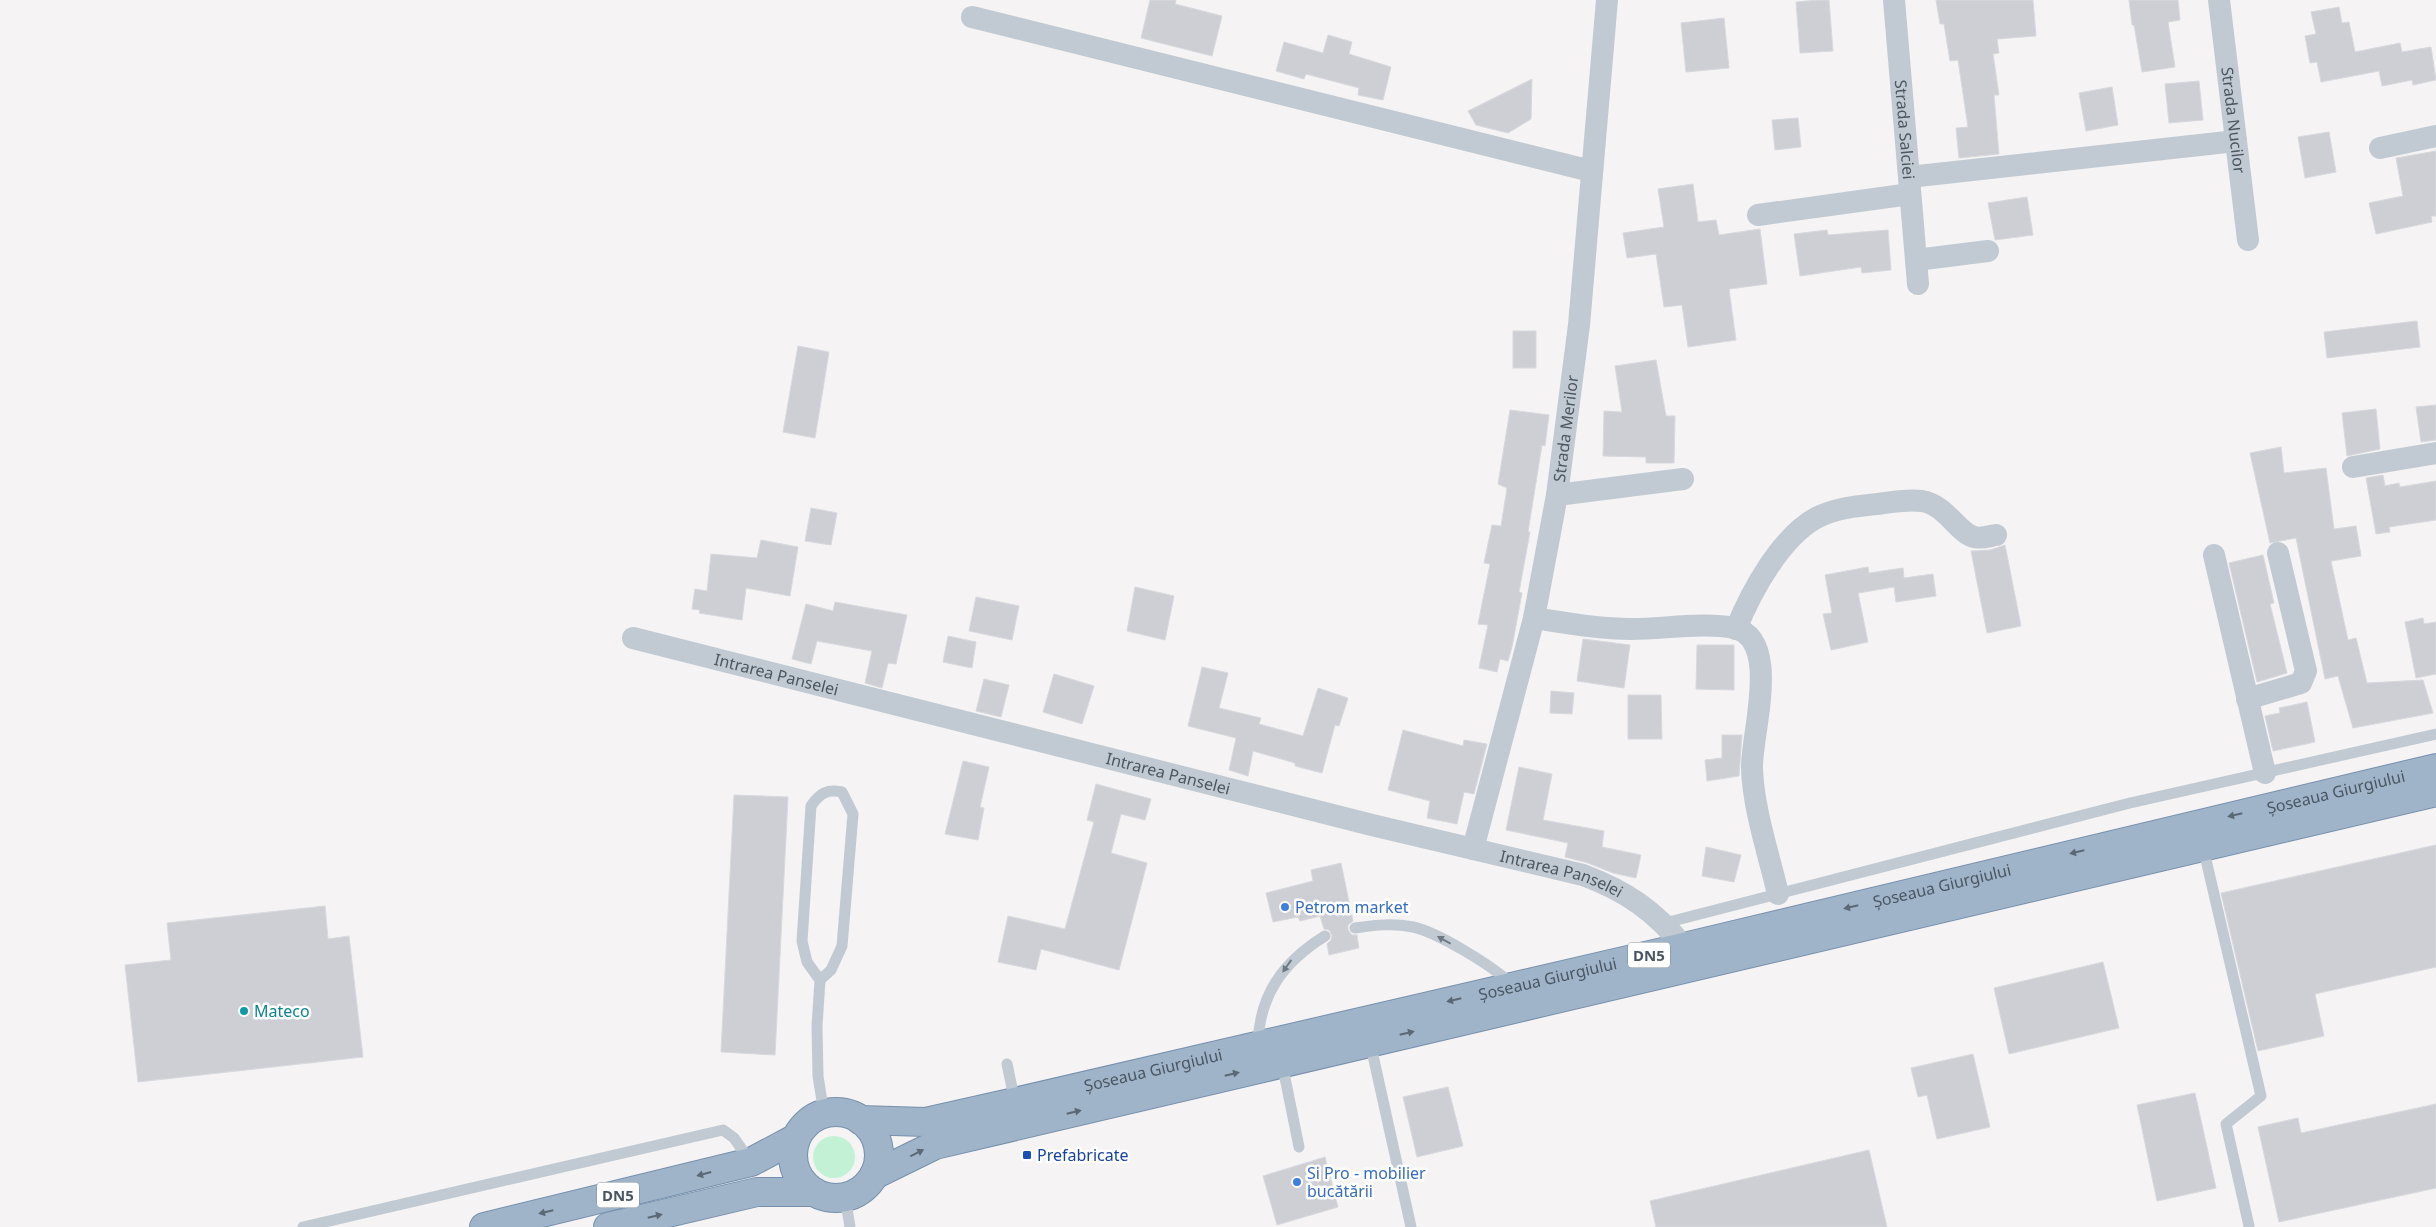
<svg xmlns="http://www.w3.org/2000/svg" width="2436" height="1227" viewBox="0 0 2436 1227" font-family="'Noto Sans',sans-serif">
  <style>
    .green { fill: #c3f1d5 }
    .building { fill: #cdcfd5; stroke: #d7d9de }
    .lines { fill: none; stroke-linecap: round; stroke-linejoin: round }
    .trunk-casing { stroke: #7690ad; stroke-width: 30 }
    .service { stroke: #c1cad2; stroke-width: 11 }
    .minor { stroke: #c1cad2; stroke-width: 22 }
    .trunk { stroke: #9fb4c9; stroke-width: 28 }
    .oneway { fill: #5b6976 }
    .oneway2 { fill: #6e7983 }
    .shop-dot { fill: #3f7fe0; stroke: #fff; stroke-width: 2 }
    .culture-dot { fill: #0f9aa8; stroke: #fff; stroke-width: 2 }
    .transit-dot { fill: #1a4fb4; stroke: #fff; stroke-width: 2 }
    .labels { text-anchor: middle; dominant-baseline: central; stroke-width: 5; stroke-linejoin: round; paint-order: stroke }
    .shield { fill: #fff; stroke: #808990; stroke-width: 1 }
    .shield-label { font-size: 15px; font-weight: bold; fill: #4a5661 }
    .street-label { font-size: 16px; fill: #4a5661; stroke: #fff }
    .shop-label { font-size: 16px; fill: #366cbe; stroke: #fff; text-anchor: start }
    .culture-label { font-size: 16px; fill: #0d838f; stroke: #fff; text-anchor: start }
    .transit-label { font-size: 16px; fill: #164399; stroke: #fff; text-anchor: start }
  </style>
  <rect width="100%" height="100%" fill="#f5f3f3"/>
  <circle class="green" cx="834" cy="1157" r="21"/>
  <g class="building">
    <path d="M1150 0H1176L1175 4 1222 16 1212 56 1141 38Z"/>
    <path d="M1818 0H1829L1833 51 1800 53 1796 2Z"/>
    <path d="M1936 0H2033L2036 36 1997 39 1999 53 1993 54 1999 95H1994L1999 154 1959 158 1956 128 1968 127 1958 60 1950 61 1944 24H1940Z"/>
    <path d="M2129 0H2178L2180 20 2168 22 2175 67 2142 72 2134 25H2132Z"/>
    <path d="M2339 7 2342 23 2349 22 2355 52 2400 43 2402 52 2431 47 2436 80 2413 85 2412 80 2382 86 2379 71 2321 82 2317 62 2310 63 2305 36 2316 34 2311 12Z"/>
    <path d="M1724 18 1729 68 1686 72 1681 23Z"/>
    <path d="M1328 35 1352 42 1349 54 1391 67 1383 100 1358 95 1359 88 1306 74 1304 79 1276 71 1284 42 1323 53Z"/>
    <path d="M1532 79 1531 119 1508 133 1476 125 1468 111Z"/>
    <path d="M2199 81 2203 120 2169 123 2165 84Z"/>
    <path d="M2112 87 2118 125 2086 131 2079 93Z"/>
    <path d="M1798 118 1801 147 1775 150 1772 120Z"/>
    <path d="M2329 132 2336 172 2305 178 2298 137Z"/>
    <path d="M2436 151V216H2431L2432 222 2376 234 2369 203 2403 196 2396 158Z"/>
    <path d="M1693 184 1698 222 1716 220 1719 235 1760 229 1767 284 1729 289 1736 340 1688 347 1682 305 1664 307 1656 254 1627 258 1623 233 1664 227 1658 189Z"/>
    <path d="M2027 197 2033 235 1995 240 1988 203Z"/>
    <path d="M1827 230 1828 235 1888 230 1891 270 1862 273 1861 267 1800 276 1794 234Z"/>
    <path d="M2417 321 2420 347 2327 358 2324 332Z"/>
    <rect x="1513" y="331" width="23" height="37"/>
    <path d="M798 346 829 352 815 438 783 432Z"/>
    <path d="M1656 360 1666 416H1675L1674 463H1646V457L1603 456 1604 411 1622 412 1615 366Z"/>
    <path d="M2436 405V440L2421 442 2416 407Z"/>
    <path d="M2376 409 2380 449 2347 456 2342 413Z"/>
    <path d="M1510 410 1549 415 1545 446 1542 445 1528 532H1530L1519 592 1522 593 1512 647 1508 661 1500 659 1497 672 1479 668 1488 625 1478 624 1490 564 1484 563 1492 525 1501 526 1507 488 1498 484Z"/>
    <path d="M2281 447 2284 473 2326 468 2334 529 2356 526 2361 556 2331 561 2348 640 2356 638 2367 683 2423 680 2433 713 2353 728 2338 676 2325 679 2296 538 2270 543 2250 453Z"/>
    <path d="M2383 475 2385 486 2399 483 2400 487 2436 481V520L2389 527 2390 532 2376 534 2366 478Z"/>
    <path d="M811 508 837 513 831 545 805 541Z"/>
    <path d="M761 540 798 547 790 596 746 588 742 620 699 613 700 610 692 609 695 589 707 591 711 554 757 558Z"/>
    <path d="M2005 545 2021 626 1987 633 1971 551 1990 550Z"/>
    <path d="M2263 555 2274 603 2270 604 2287 673 2257 682 2229 563Z"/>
    <path d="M1868 567 1869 573 1903 568 1904 578 1933 574 1936 596 1896 602 1894 587 1858 593 1868 642 1831 650 1823 614 1832 613 1825 575Z"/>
    <path d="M1135 587 1174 596 1165 640 1127 631Z"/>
    <path d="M976 597 1019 606 1012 640 969 631Z"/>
    <path d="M835 602 907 615 896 664 888 663 882 688 865 683 872 651 817 641 811 664 792 659 806 604 833 611Z"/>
    <path d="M2423 618 2424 624 2436 622V674L2416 678 2405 622Z"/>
    <path d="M948 636 976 642 972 668 943 662Z"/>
    <path d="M1583 639 1630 645 1624 688 1577 681Z"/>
    <path d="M1697 645H1734V690L1696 689Z"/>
    <path d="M1202 667 1228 673 1219 708 1261 718 1259 724 1303 736 1318 688 1348 698 1339 726 1335 725 1322 773 1295 766V763L1253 751 1248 776 1229 770 1236 738 1188 726Z"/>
    <path d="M1054 674 1094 686 1082 724 1043 712Z"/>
    <path d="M984 679 1009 685 1001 717 976 711Z"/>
    <path d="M1551 691 1574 693 1572 714 1550 713Z"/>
    <path d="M1628 695H1661L1662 739H1628Z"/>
    <path d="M2307 702 2315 742 2273 751 2265 716 2280 713 2279 708Z"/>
    <path d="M1403 730 1463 746 1464 740 1487 744 1474 794 1464 792 1457 824 1427 818 1430 801 1388 790Z"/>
    <path d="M1722 735H1742L1739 776 1707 781 1705 760 1722 758Z"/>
    <path d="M963 761 989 767 980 807 984 808 978 840 945 834Z"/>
    <path d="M1519 767 1552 774 1543 820 1604 831 1602 847 1641 855 1636 878 1613 873 1588 863 1565 857 1568 843 1506 830Z"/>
    <path d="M1096 784 1151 799 1145 820 1121 814 1111 853 1147 863 1119 970 1041 949 1036 970 998 962 1008 916 1065 929 1094 822 1087 820Z"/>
    <path d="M734 795 788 797 775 1055 721 1052Z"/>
    <path d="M2436 845V967L2315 994 2324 1036 2258 1051 2221 893Z"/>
    <path d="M1706 847 1741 855 1734 882 1702 876Z"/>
    <path d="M1341 863 1353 921 1348 925V930L1352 935H1357L1359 948 1329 955 1327 944 1331 940 1332 935 1329 930 1324 929 1320 916 1300 921 1298 917 1273 922 1266 893 1313 881 1311 870Z"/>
    <path d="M325 906 328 939 349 936 363 1057 138 1082 125 965 171 960 167 923Z"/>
    <path d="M2103 962 2119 1028 2009 1054 1994 988Z"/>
    <path d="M1973 1054 1990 1127 1937 1139 1927 1095 1918 1097 1911 1068Z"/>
    <path d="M1448 1087 1463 1146 1417 1157 1403 1097Z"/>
    <path d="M2195 1093 2216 1188 2157 1201 2137 1105Z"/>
    <path d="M2436 1104V1188L2279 1222 2258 1127 2298 1118 2301 1133Z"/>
    <path d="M1869 1150 1887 1227H1656L1650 1201Z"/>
    <path d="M1325 1157 1338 1207 1277 1225 1263 1176Z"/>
  </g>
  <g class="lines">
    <defs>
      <g id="trunk">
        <circle cx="836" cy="1155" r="43"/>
        <path id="s5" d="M860 1120 926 1122 1015 1102 1684 947 2436 768"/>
        <path d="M874 1175 935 1145 2436 792"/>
        <path d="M484 1227 751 1162 796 1138"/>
        <path d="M608 1227 757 1192H813"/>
      </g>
    </defs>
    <use href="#trunk" class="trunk-casing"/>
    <g class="service">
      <path d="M2203 847 2261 1096 2226 1124 2249 1226"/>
      <path d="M1665 923 2130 803 2436 734"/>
      <path d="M1355 928C1375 925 1393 923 1413 927 1437 932 1495 967 1512 985"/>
      <path d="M820 980 831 970 842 946 853 814 842 792C827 789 820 793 811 806L802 941 807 962 820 980 817 1026 818 1076 824 1114"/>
      <path d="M1370 1042 1411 1227"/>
      <path d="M1258 1045C1259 995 1283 962 1325 936"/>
      <path d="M1282 1063 1299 1147"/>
      <path d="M1007 1064 1015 1102"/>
      <path d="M845 1197 850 1227"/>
      <path d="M303 1227 723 1130 734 1138 750 1161"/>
    </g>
    <g class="minor">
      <path id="s1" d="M1894 0 1918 284"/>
      <path id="s2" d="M2219 0 2248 240"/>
      <path d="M972 17 1591 171"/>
      <path d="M2380 148 2436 136"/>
      <path d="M1909 177 2236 141"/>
      <path d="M1758 215 1910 194"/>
      <path d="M1916 260 1988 251"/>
      <path d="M2353 467 2436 453"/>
      <path d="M1557 495 1683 479"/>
      <path d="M2214 555 2265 773"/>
      <path d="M1534 618C1566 623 1599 629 1632 629 1663 629 1705 622 1734 628 1782 639 1751 735 1752 768 1753 808 1769 855 1778 894"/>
      <path d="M1736 629C1751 592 1781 536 1818 517 1836 508 1857 506 1877 504 1891 502 1908 499 1922 501 1946 505 1958 533 1974 537 1980 539 1990 536 1996 535"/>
      <path id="s3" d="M633 638 1372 825 1583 875C1626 891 1655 911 1684 947"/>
      <path d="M2247 699 2301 683 2306 671 2278 553"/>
      <path id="s4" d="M1473 849 1534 618 1557 495 1579 325 1607 0"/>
    </g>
    <use href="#trunk" class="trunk"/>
  </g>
  <defs><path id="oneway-solid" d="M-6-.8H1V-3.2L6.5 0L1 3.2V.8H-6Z" transform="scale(1.25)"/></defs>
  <g class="oneway">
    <use href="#oneway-solid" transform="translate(2235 815) rotate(167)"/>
    <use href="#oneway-solid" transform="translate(2077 852) rotate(167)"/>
    <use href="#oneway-solid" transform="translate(1851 907) rotate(167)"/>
    <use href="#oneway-solid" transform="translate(1454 1000) rotate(167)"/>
    <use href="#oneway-solid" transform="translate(1407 1033) rotate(-13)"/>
    <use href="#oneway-solid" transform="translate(1232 1074) rotate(-13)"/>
    <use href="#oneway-solid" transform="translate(1074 1112) rotate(-13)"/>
    <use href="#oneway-solid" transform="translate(917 1153) rotate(-27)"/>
    <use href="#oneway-solid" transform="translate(704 1174) rotate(165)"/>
    <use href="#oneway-solid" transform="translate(546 1212) rotate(167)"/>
    <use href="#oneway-solid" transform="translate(655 1216) rotate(-13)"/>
  </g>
  <g class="oneway2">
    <use href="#oneway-solid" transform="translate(1444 940) rotate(-151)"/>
    <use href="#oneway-solid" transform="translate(1287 966) rotate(125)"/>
  </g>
  <g class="shop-dot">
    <circle cx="1285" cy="907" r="5"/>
    <circle cx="1297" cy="1182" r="5"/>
  </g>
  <circle class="culture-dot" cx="244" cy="1011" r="5"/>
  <rect class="transit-dot" x="1022" y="1150" width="10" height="10" rx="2.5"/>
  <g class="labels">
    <g class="shield">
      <rect x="1628" y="942.5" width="42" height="25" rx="4"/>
      <rect x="597" y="1182.5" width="42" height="25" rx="4"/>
    </g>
    <g class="shield-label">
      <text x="1649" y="955">DN5</text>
      <text x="618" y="1195">DN5</text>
    </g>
    <g class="street-label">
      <text stroke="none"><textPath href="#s2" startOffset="121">Strada Nucilor</textPath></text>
      <text stroke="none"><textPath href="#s1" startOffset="130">Strada Salciei</textPath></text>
      <text stroke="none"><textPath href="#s4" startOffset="431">Strada Merilor</textPath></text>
      <text stroke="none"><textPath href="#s3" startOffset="148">Intrarea Panselei</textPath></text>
      <text stroke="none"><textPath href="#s3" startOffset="552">Intrarea Panselei</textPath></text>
      <text stroke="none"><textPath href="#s5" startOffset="1514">Șoseaua Giurgiului</textPath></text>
      <text stroke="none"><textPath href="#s3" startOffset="958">Intrarea Panselei</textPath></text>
      <text stroke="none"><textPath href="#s5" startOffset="1109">Șoseaua Giurgiului</textPath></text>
      <text stroke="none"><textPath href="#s5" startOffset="704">Șoseaua Giurgiului</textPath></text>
      <text stroke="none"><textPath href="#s5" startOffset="299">Șoseaua Giurgiului</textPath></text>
    </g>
    <g class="shop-label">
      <text x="1295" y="907">Petrom market</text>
      <text x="1307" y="1173">Si Pro - mobilier<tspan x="1307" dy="18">bucătării</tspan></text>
    </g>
    <g class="culture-label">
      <text x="254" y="1011">Mateco</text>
    </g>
    <g class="transit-label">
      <text x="1037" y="1155">Prefabricate</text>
    </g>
  </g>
</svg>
